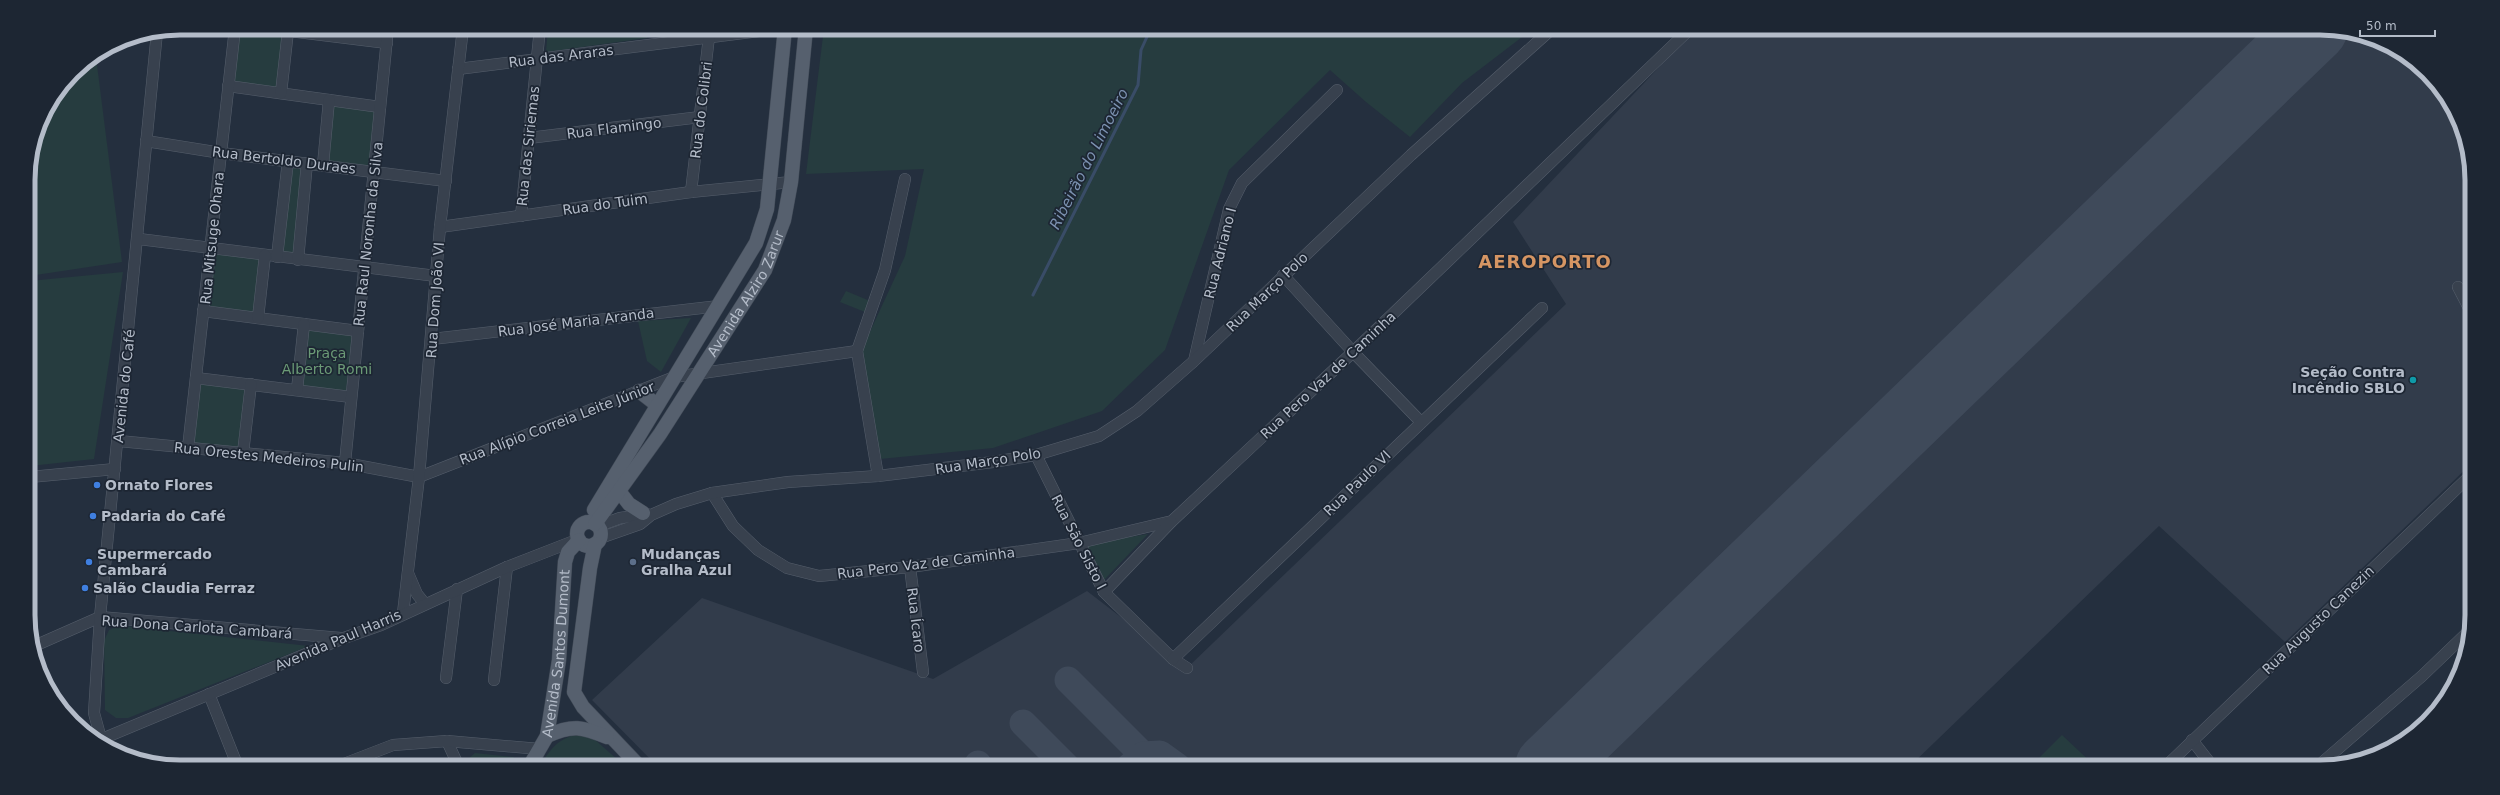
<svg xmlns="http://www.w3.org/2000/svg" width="2500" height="795" viewBox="0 0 2500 795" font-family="'DejaVu Sans',sans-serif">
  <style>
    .airport { fill: #323c4b }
    .green { fill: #263c3f }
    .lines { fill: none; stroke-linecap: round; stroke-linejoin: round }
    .stream { stroke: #394c67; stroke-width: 3 }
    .taxiway { stroke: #3f4a5a; stroke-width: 27 }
    .runway { stroke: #3f4a5a; stroke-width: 68 }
    .minor-casing { stroke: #565f6c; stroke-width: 12 }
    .major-casing { stroke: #414a57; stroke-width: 15 }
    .minor { stroke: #38414e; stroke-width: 11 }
    .major { stroke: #56606e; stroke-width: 14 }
    .culture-dot { fill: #0f9aa8; stroke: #1d2633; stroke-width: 1.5 }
    .shop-dot { fill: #3f7fe0; stroke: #1d2633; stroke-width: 1.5 }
    .service-dot { fill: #5c6f8a; stroke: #1d2633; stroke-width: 1.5 }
    .labels { text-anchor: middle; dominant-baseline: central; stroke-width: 3.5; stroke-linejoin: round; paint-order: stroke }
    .street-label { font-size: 14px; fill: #b4bcc9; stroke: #1d2633 }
    .park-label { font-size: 14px; fill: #6b9a76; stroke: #1d2633 }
    .poi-label { font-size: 14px; font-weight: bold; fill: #b4bcc9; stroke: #1d2633; text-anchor: start }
    .water-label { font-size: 15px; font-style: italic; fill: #7c92b1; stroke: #1d2633 }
    .district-label { font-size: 18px; font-weight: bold; letter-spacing: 1px; fill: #d59563; stroke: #1d2633 }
    .rim { fill: none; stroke: #b4bcc9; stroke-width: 5 }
  </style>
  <rect width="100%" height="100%" fill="#242f3e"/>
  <path class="airport" d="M1696 28H2320L2360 33 2404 53 2434 80 2456 113 2469 151 2470 275 2458 287 2470 316 2471 464 2285 642 2159 526 1909 767H658L592 700 702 598 933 679 1087 591 1187 668 1566 304 1513 222Z"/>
  <g class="green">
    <path d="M239 28 284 35 277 89 233 83Z"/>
    <path d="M344 28H383L382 37 343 32Z"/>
    <path d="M548 28H648L647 38 546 52Z"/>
    <path d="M824 28H1534L1462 83 1410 137 1366 102 1330 70 1229 170 1165 350 1102 411 993 448 880 459 862 349 905 256 924 169 806 174Z"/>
    <path d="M96 57 122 262 29 276 28 170 40 122 73 72Z"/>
    <path d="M331 104 377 110 371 168 326 162Z"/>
    <path d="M290 166 303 167 295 256 281 254Z"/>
    <path d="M214 253 261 259 255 313 208 307Z"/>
    <path d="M123 272 94 459 30 466 29 281Z"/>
    <path d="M846 291 870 301 865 312 840 302Z"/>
    <path d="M691 318 661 372 647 361 638 321Z"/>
    <path d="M307 330 353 335 346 391 302 386Z"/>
    <path d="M200 384 246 388 239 448 193 444Z"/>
    <path d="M1148 534 1104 580 1082 545Z"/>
    <path d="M118 626 142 628 309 646 128 718H116L105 710 104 641 109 630Z"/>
    <path d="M577 734 594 739 626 767H539C552 748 555 741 577 734Z"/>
    <path d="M2062 735 2095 766 2030 767Z"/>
    <path d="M475 753 513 757 521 763V767H469V758Z"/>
  </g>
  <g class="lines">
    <path class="stream" d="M1033 295 1138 85 1141 50 1151 28"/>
    <g class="taxiway">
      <path d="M1068 680 1143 755"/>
      <path d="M1023 723 1067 767"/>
      <path d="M978 764 980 767"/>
      <path d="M1129 767 1143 755 1160 754 1178 767"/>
    </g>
    <path class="runway" d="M1549 767 2314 28"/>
    <defs>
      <g id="minor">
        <path d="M265 28 387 43"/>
        <path d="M458 69 783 28"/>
        <path d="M228 86 380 107"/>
        <path d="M281 93 288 31"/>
        <path d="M529 138 700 117"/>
        <path d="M146 141 221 153 446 181"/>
        <path d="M323 165 329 100"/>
        <path d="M691 192 710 28"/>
        <path d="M521 216 540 28"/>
        <path d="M440 227 691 192 791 182"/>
        <path d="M139 239 436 276"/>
        <path d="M277 257 288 161"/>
        <path d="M298 260 307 163"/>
        <path d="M1283 275 1353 352 1420 421"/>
        <path d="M2458 287 2470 310"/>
        <path d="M203 311 358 331"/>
        <path d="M258 318 265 255"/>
        <path d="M432 339 719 306"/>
        <path d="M1194 361 1229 209 1242 183 1337 90"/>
        <path d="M196 378 351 397"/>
        <path d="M297 390 304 324"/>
        <path d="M119 441 345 463 419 477 674 377 857 351"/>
        <path d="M188 448 235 28"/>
        <path d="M243 453 251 384"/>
        <path d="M1036 455 1104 592 1173 659 1187 668"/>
        <path d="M345 463 388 28"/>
        <path d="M878 476 857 351 885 270 905 179"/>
        <path d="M30 477 115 469"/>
        <path d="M712 493 733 526 758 550 787 568 819 576 910 567 1079 543 1172 521 1353 352 1691 28"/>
        <path d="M598 526 620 518 647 514"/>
        <path d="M600 538 640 524 651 515 676 504 712 493 788 482 878 476 993 462 1036 455 1099 436 1137 411 1194 361 1411 155 1553 28"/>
        <path d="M910 567 923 672"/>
        <path d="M408 573 417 594 425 604"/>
        <path d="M1104 592 1171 522"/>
        <path d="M403 613 419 477 440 227 463 28"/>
        <path d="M32 647 100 617 341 638"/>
        <path d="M1173 659 1542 308"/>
        <path d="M446 678 457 589"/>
        <path d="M494 680 507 567"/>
        <path d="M209 694 238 767"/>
        <path d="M2192 740 2213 767"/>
        <path d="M97 741 344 638 381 625 507 567 579 539"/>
        <path d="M447 741 459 767"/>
        <path d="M103 746 94 713 100 617 157 32"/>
        <path d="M336 767 393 745 447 741 540 749"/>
        <path d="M2165 767 2471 475"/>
        <path d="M2317 767 2422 676 2470 630"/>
      </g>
      <g id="major">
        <path d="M639 391 657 405"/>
        <path d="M619 491 629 504 643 513"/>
        <path d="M594 510 756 243 767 209 785 28"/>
        <circle cx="589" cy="534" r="12"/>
        <path id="s1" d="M595 524 660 434 765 270 784 220 791 182 806 28"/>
        <path d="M595 544 590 568 574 692 583 707 640 767"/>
        <path d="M547 736C573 724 582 727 607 737"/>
        <path id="s2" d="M529 767 547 736 559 660 565 562 568 552 579 540"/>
      </g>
    </defs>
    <use href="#minor" class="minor-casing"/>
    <use href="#major" class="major-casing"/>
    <use href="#minor" class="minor"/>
    <use href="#major" class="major"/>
  </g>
  <circle class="culture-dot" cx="2413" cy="380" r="4"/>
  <g class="shop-dot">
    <circle cx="97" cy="485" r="4"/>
    <circle cx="93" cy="516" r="4"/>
    <circle cx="89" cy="562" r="4"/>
    <circle cx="85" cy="588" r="4"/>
  </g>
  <circle class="service-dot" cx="633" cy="562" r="4"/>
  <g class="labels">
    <g class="street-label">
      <text transform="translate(561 56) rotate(-7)">Rua das Araras</text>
      <text transform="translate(701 110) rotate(-83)">Rua do Colibri</text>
      <text transform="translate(614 128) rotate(-7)">Rua Flamingo</text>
      <text transform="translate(528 146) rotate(-84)">Rua das Siriemas</text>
      <text transform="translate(284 160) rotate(7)">Rua Bertoldo Duraes</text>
      <text transform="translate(605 204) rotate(-8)">Rua do Tuim</text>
      <text transform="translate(368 234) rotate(-84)">Rua Raul Noronha da Silva</text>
      <text transform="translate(212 238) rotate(-84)">Rua Mitsuge Ohara</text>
      <text transform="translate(1220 253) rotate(-76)">Rua Adriano I</text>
      <text stroke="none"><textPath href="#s1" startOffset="276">Avenida Alziro Zarur</textPath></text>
      <text transform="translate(1267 292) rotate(-44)">Rua Março Polo</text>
      <text transform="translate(435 300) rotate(-86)">Rua Dom João VI</text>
      <text transform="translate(576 322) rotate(-7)">Rua José Maria Aranda</text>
      <text transform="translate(1328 375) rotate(-43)">Rua Pero Vaz de Caminha</text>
      <text transform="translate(124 386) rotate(-84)">Avenida do Café</text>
      <text transform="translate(557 423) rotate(-21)">Rua Alípio Correia Leite Júnior</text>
      <text transform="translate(269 457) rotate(6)">Rua Orestes Medeiros Pulin</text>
      <text transform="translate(988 461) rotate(-9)">Rua Março Polo</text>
      <text transform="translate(1357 483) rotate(-44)">Rua Paulo VI</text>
      <text transform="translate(1079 542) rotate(63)">Rua São Sisto I</text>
      <text transform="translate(926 563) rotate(-7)">Rua Pero Vaz de Caminha</text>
      <text transform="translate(916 620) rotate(83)">Rua Ícaro</text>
      <text transform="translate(2318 620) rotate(-44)">Rua Augusto Canezin</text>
      <text transform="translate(197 627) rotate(4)">Rua Dona Carlota Cambará</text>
      <text transform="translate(338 640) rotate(-23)">Avenida Paul Harris</text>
      <text stroke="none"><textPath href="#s2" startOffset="119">Avenida Santos Dumont</textPath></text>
    </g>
    <g class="park-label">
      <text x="327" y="353">Praça<tspan x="327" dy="16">Alberto Romi</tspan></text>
    </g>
    <g class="poi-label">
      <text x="2405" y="372" text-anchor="end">Seção Contra<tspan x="2405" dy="16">Incêndio SBLO</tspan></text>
      <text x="105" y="485">Ornato Flores</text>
      <text x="101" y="516">Padaria do Café</text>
      <text x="97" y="554">Supermercado<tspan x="97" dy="16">Cambará</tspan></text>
      <text x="641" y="554">Mudanças<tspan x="641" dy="16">Gralha Azul</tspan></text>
      <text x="93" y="588">Salão Claudia Ferraz</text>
    </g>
    <g class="water-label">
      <text transform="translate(1089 159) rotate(-63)">Ribeirão do Limoeiro</text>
    </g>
    <g class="district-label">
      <text x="1545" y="261">AEROPORTO</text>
    </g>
  </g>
  <path d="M0 0H2500V795H0ZM180 35H2320A145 145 0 0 1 2465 180V615A145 145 0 0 1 2320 760H180A145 145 0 0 1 35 615V180A145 145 0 0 1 180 35Z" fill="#1d2633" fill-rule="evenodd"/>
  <path class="rim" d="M180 35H2320A145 145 0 0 1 2465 180V615A145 145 0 0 1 2320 760H180A145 145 0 0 1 35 615V180A145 145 0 0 1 180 35Z"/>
  <path d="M2360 30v6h75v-6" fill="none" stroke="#b4bcc9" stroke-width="2"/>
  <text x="2366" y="30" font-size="12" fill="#b4bcc9" stroke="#1d2633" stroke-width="3" paint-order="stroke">50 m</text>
</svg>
